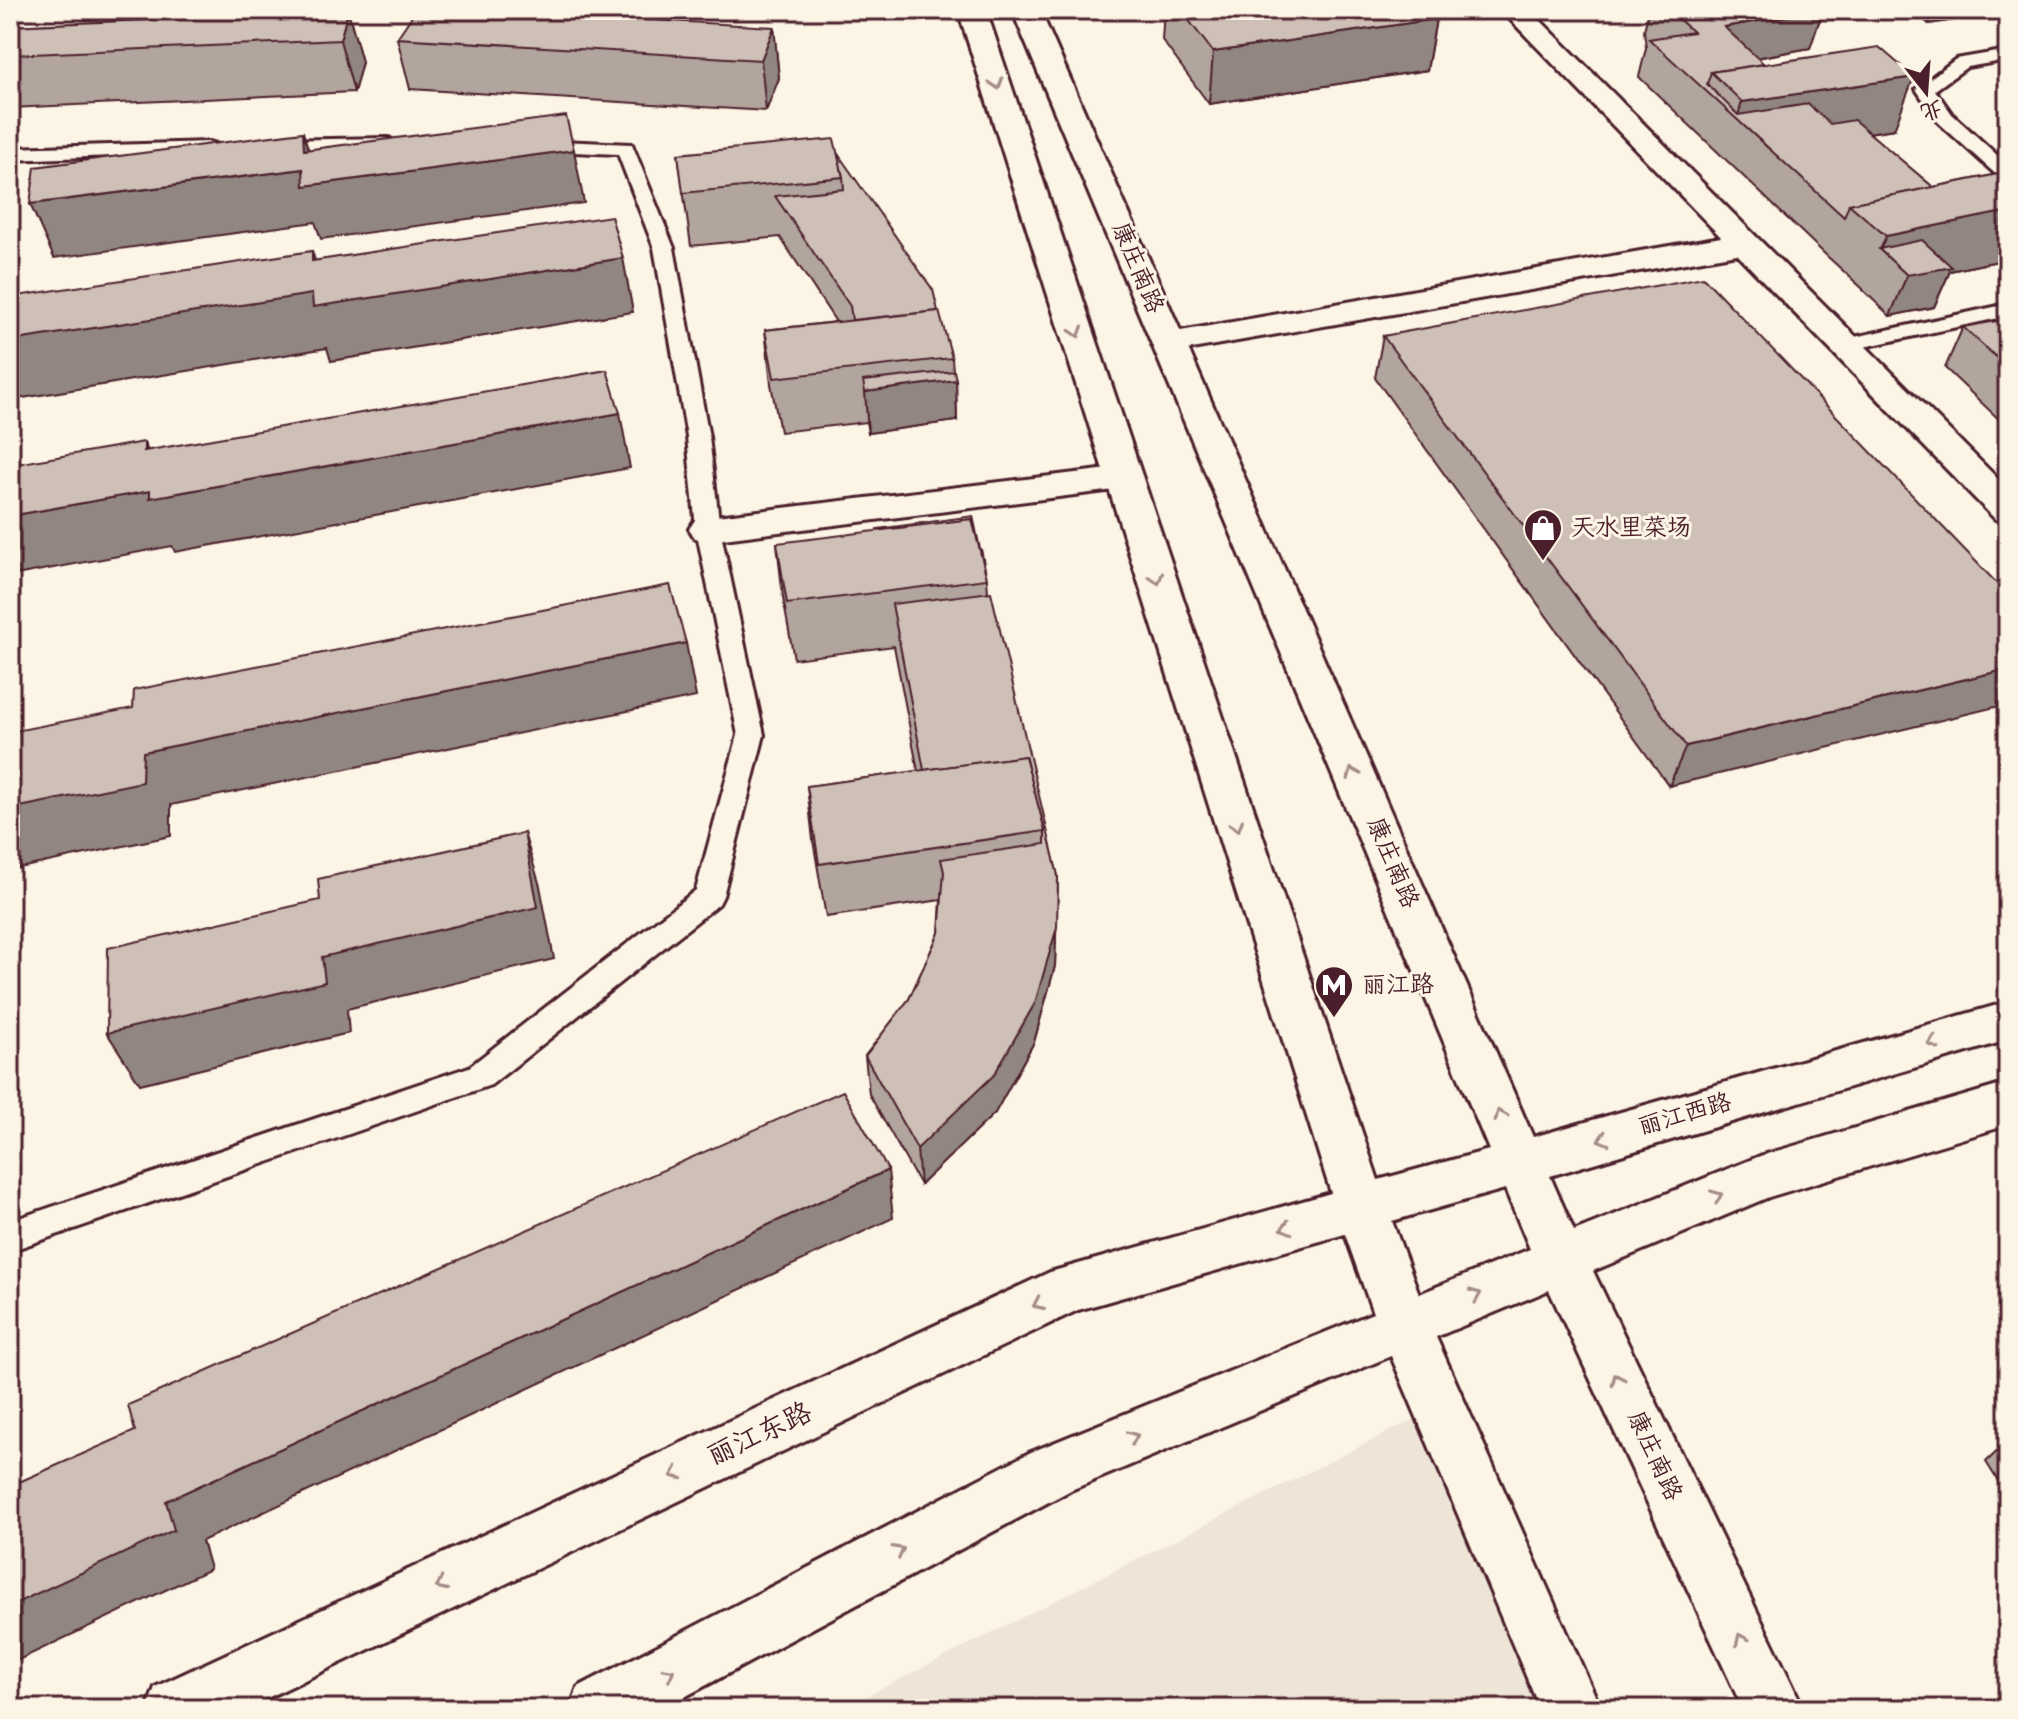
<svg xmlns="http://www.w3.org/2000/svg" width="2018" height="1719" viewBox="0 0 2018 1719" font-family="Mynerve,'LXGW WenKai TC',sans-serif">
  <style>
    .built { fill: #eee5d7 }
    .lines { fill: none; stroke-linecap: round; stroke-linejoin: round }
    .lane-casing { stroke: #4a1f2b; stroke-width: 6 }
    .street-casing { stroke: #4a1f2b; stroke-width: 6 }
    .secondary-casing { stroke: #4a1f2b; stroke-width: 6 }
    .lane { fill: #fcf5e5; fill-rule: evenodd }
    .street { fill: #fcf5e5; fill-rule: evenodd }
    .secondary { fill: #fcf5e5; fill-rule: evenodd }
    .wall { fill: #b2a59d; stroke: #4a1f2b; stroke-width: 2 }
    .shaded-wall { fill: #918680; stroke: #4a1f2b; stroke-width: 2 }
    .building { fill: #cfc0b7; stroke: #4a1f2b; stroke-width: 2 }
    .oneway { stroke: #a38a88 }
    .labels { text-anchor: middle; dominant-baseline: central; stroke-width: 6; stroke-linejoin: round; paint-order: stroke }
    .street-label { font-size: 24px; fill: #4a1f2b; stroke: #fcf5e5 }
    .poi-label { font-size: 24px; fill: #4a1f2b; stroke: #fcf5e5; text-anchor: start }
    .near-street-label { font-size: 28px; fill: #4a1f2b; stroke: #fcf5e5 }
  </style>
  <rect width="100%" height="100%" fill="#fcf5e5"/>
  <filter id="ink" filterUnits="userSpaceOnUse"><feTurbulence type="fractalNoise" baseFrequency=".0125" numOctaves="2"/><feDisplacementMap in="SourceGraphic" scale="16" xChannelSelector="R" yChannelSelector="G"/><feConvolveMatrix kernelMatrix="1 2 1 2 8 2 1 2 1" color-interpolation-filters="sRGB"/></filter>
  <g filter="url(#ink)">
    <path class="built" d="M1424 1414 1550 1709H841Z"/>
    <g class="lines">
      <defs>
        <g id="lane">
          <path d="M2008 50V60L1967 67 1935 90 1952 114 2008 165V181L2001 179 1938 122 1916 89 1956 59Z"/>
          <path d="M389 138 398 144 396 148 271 152 262 146 271 140Z"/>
          <path d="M535 140 632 144 674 248 709 437 720 529 764 735 723 896 719 904 491 1085 10 1251V1221L469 1067 696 890 738 735 696 529 687 437 654 248 618 154 528 150 526 146Z"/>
          <path d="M209 142 216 144 219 148 216 152 10 160V148Z"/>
          <path d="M2008 304V316L1845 351 1834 345 1845 339Z"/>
        </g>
        <g id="street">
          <path d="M1501 10H1530L2008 489V523L1995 519 1737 254 1169 353 1157 350 1152 343 1157 336 1169 333 1721 237Z"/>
          <path d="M1125 467 1138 471 1143 479 1138 487 708 541 695 538 689 529 695 520 708 517Z"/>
        </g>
        <path id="secondary" d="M958 10H986L1378 1180 1489 1150 1012 10H1040L1533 1137 2008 1002V1040L1550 1176 1574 1231 1760 1156 2008 1083V1125L1769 1197 1593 1271 1804 1709H1743L1549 1290 1436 1337 1601 1709H1540L1391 1356 1071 1490 662 1709H570L578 1687 1031 1452 1373 1313 1345 1234 1078 1310 244 1709H147L155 1687 1050 1272 1331 1193ZM1505 1189 1530 1249 1419 1294 1392 1221Z"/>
      </defs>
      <use href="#lane" class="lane-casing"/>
      <use href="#street" class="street-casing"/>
      <use href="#secondary" class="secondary-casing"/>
      <use href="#lane" class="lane"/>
      <use href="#street" class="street"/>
      <use href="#secondary" class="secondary"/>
    </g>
    <g class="wall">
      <path d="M1164 10H1428L1436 19 1427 70 1209 104 1162 40Z"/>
      <path d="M1649 10H1823L1810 48 1757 58 1764 64 1894 129 1869 133 1933 187 2008 172V259L1950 271 1934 307 1890 316 1863 290V289L1828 257 1639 77 1646 48 1644 30Z"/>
      <path d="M1910 10H2008V12L1929 24Z"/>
      <path d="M348 11 362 62 354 92 10 108V26Z"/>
      <path d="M774 27 779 78 766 111 410 89 397 38Z"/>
      <path d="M678 154H838L952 358 953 371 956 380 957 421 868 433 866 422 780 432 771 384 765 330 836 322 780 237 691 246Z"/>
      <path d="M2008 319V428L1945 368 1963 327Z"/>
      <path d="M1383 336 2008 595 1669 786 1375 378Z"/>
      <path d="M777 543 981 549 987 579 988 592 1058 876 1055 966 1034 1042 995 1113 920 1185 869 1094 865 1056 909 999 939 933 941 900 826 917 813 840 807 786 918 771 894 646 794 659 783 598Z"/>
      <path d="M2008 1441V1497L1986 1462Z"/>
    </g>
    <g class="shaded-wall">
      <path d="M1823 10 1810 48 1712 66 1724 27Z"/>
      <path d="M1935 10H2008V12L1929 24Z"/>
      <path d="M348 11 362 62 354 92 340 40Z"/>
      <path d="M1436 19 1427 70 1209 104 1213 52Z"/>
      <path d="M774 27 779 78 766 111 761 60Z"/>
      <path d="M1914 77 1894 129 1768 148 1737 119 1742 102Z"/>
      <path d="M303 132 319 184 574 150 584 203 321 239 315 222 54 258 30 204 303 169Z"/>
      <path d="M2008 211V259L1950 271 1934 307 1890 316 1907 275 1880 250 1886 236Z"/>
      <path d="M312 251 329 304 623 258 633 312 331 361 327 348 10 400V341L312 261Z"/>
      <path d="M956 380 957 421 868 433 865 392Z"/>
      <path d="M620 413 630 468 175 552 172 546 10 576V516L150 491 144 442 167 495Z"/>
      <path d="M686 643 696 697 171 805V836L10 870V809L143 752Z"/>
      <path d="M2008 669V704L1669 786 1686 746Z"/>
      <path d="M524 833 540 886 554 959 347 1009 349 1033 140 1084 107 1033 322 957Z"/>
      <path d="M1058 876 1055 966 1034 1042 995 1113 920 1185 917 1149Z"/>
      <path d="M888 1170 893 1218 202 1541 210 1569 10 1664V1606L166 1501Z"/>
    </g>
    <g class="building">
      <path d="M416 10H484L774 27 761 60 397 38Z"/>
      <path d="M1181 10H1428L1436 19 1213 52Z"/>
      <path d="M1657 10H1821L1724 27 1764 64 1711 72 1707 84 1738 115 1808 104 1830 124 1854 120 1933 187 1849 204 1844 217 1649 39 1693 32 1673 14 1657 12Z"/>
      <path d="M348 11 340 40 10 55V26Z"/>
      <path d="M1879 47 1914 77 1742 102 1711 72Z"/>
      <path d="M566 116 574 150 304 186 303 169 30 204 35 167 303 132 304 150Z"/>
      <path d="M834 139 843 177 683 193 678 154Z"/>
      <path d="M838 154 933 290 938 311 852 320 850 306 775 196 844 189 843 177Z"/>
      <path d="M2008 172V211L1886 236 1849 204Z"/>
      <path d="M611 216 623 258 313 307 312 294 10 341V297L312 251V261Z"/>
      <path d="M1922 240 1952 267 1907 275 1879 249Z"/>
      <path d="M1703 277 2008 595V669L1686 746 1383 336Z"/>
      <path d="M939 311 952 358 774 378 765 330Z"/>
      <path d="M2008 319V368L1963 327Z"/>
      <path d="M607 370 620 413 150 498V491L10 516V465L144 442V451Z"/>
      <path d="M954 371 956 380 865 392 863 381Z"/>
      <path d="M973 516 980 549 972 519 877 531V529Z"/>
      <path d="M972 519 987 579 787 604 777 543Z"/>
      <path d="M670 585 686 643 143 752 142 782 10 809V732L133 708 134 690Z"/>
      <path d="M991 592 1058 876 1057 927 1035 1003 994 1075 917 1149 865 1056 909 999 939 933 944 872 941 859 1045 844V831L1025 756 924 770 892 604Z"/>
      <path d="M1025 756 1045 831 819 864 807 786Z"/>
      <path d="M524 833 538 907 322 957 325 982 107 1033 108 948 320 900 318 879Z"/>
      <path d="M843 1091 888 1170 166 1501 174 1530 10 1606V1486L135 1431 128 1405Z"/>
    </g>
    <defs><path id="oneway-chevron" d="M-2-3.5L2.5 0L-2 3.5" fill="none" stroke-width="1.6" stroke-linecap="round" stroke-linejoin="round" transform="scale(2)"/></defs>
    <g class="oneway">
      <use href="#oneway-chevron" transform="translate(997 84) rotate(72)"/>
      <use href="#oneway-chevron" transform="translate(1077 332) rotate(72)"/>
      <use href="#oneway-chevron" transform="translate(1157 579) rotate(72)"/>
      <use href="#oneway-chevron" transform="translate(1353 773) rotate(-113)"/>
      <use href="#oneway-chevron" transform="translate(1237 826) rotate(72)"/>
      <use href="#oneway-chevron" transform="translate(1933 1043) rotate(164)"/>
      <use href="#oneway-chevron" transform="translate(1500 1115) rotate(-113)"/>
      <use href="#oneway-chevron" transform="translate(1603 1139) rotate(164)"/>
      <use href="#oneway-chevron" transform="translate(1717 1196) rotate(-22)"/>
      <use href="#oneway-chevron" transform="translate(1286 1228) rotate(164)"/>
      <use href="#oneway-chevron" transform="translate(1476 1295) rotate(-23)"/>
      <use href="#oneway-chevron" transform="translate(1038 1304) rotate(155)"/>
      <use href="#oneway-chevron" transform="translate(1617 1379) rotate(-115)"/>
      <use href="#oneway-chevron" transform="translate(1133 1437) rotate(-22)"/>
      <use href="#oneway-chevron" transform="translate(676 1474) rotate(155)"/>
      <use href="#oneway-chevron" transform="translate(899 1551) rotate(-28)"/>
      <use href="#oneway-chevron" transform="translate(441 1585) rotate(155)"/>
      <use href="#oneway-chevron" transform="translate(1741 1639) rotate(-115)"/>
      <use href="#oneway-chevron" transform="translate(669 1673) rotate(-28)"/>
    </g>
  </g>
  <defs>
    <symbol id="shop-pin" viewBox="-11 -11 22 30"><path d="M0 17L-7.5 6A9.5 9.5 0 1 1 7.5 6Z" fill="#4a1f2b" stroke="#fcf5e5"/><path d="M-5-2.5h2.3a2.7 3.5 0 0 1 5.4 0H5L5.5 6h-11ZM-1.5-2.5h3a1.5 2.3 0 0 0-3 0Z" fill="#fff"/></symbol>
    <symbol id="metro-pin" viewBox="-11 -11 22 30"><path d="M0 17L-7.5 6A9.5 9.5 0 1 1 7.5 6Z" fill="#4a1f2b" stroke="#fcf5e5"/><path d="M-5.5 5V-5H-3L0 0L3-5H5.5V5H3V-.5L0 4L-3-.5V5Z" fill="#fff"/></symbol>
  </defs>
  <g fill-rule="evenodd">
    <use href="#shop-pin" x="1521" y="506" width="44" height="60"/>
    <use href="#metro-pin" x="1312" y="963" width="44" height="60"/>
  </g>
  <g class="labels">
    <g class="street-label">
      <text transform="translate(1137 268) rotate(67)">康庄南路</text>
      <text transform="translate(1392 863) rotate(67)">康庄南路</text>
      <text transform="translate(1685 1115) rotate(-16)">丽江西路</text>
      <text transform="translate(1654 1456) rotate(65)">康庄南路</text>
    </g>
    <g class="poi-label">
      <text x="1571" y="528">天水里菜场</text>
      <text x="1362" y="985">丽江路</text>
    </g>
    <g class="near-street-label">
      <text transform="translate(760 1435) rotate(-25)">丽江东路</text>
    </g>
  </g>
  <rect width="2018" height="1719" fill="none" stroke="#fcf5e5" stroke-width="40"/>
  <rect x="20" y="20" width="1978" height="1679" fill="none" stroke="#4a1f2b" stroke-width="3" filter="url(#ink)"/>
  <g transform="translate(1926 92) rotate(163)" stroke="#fcf5e5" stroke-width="6" paint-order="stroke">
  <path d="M0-6L14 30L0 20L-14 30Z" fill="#4a1f2b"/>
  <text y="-12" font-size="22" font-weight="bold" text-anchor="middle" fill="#4a1f2b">北</text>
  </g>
</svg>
